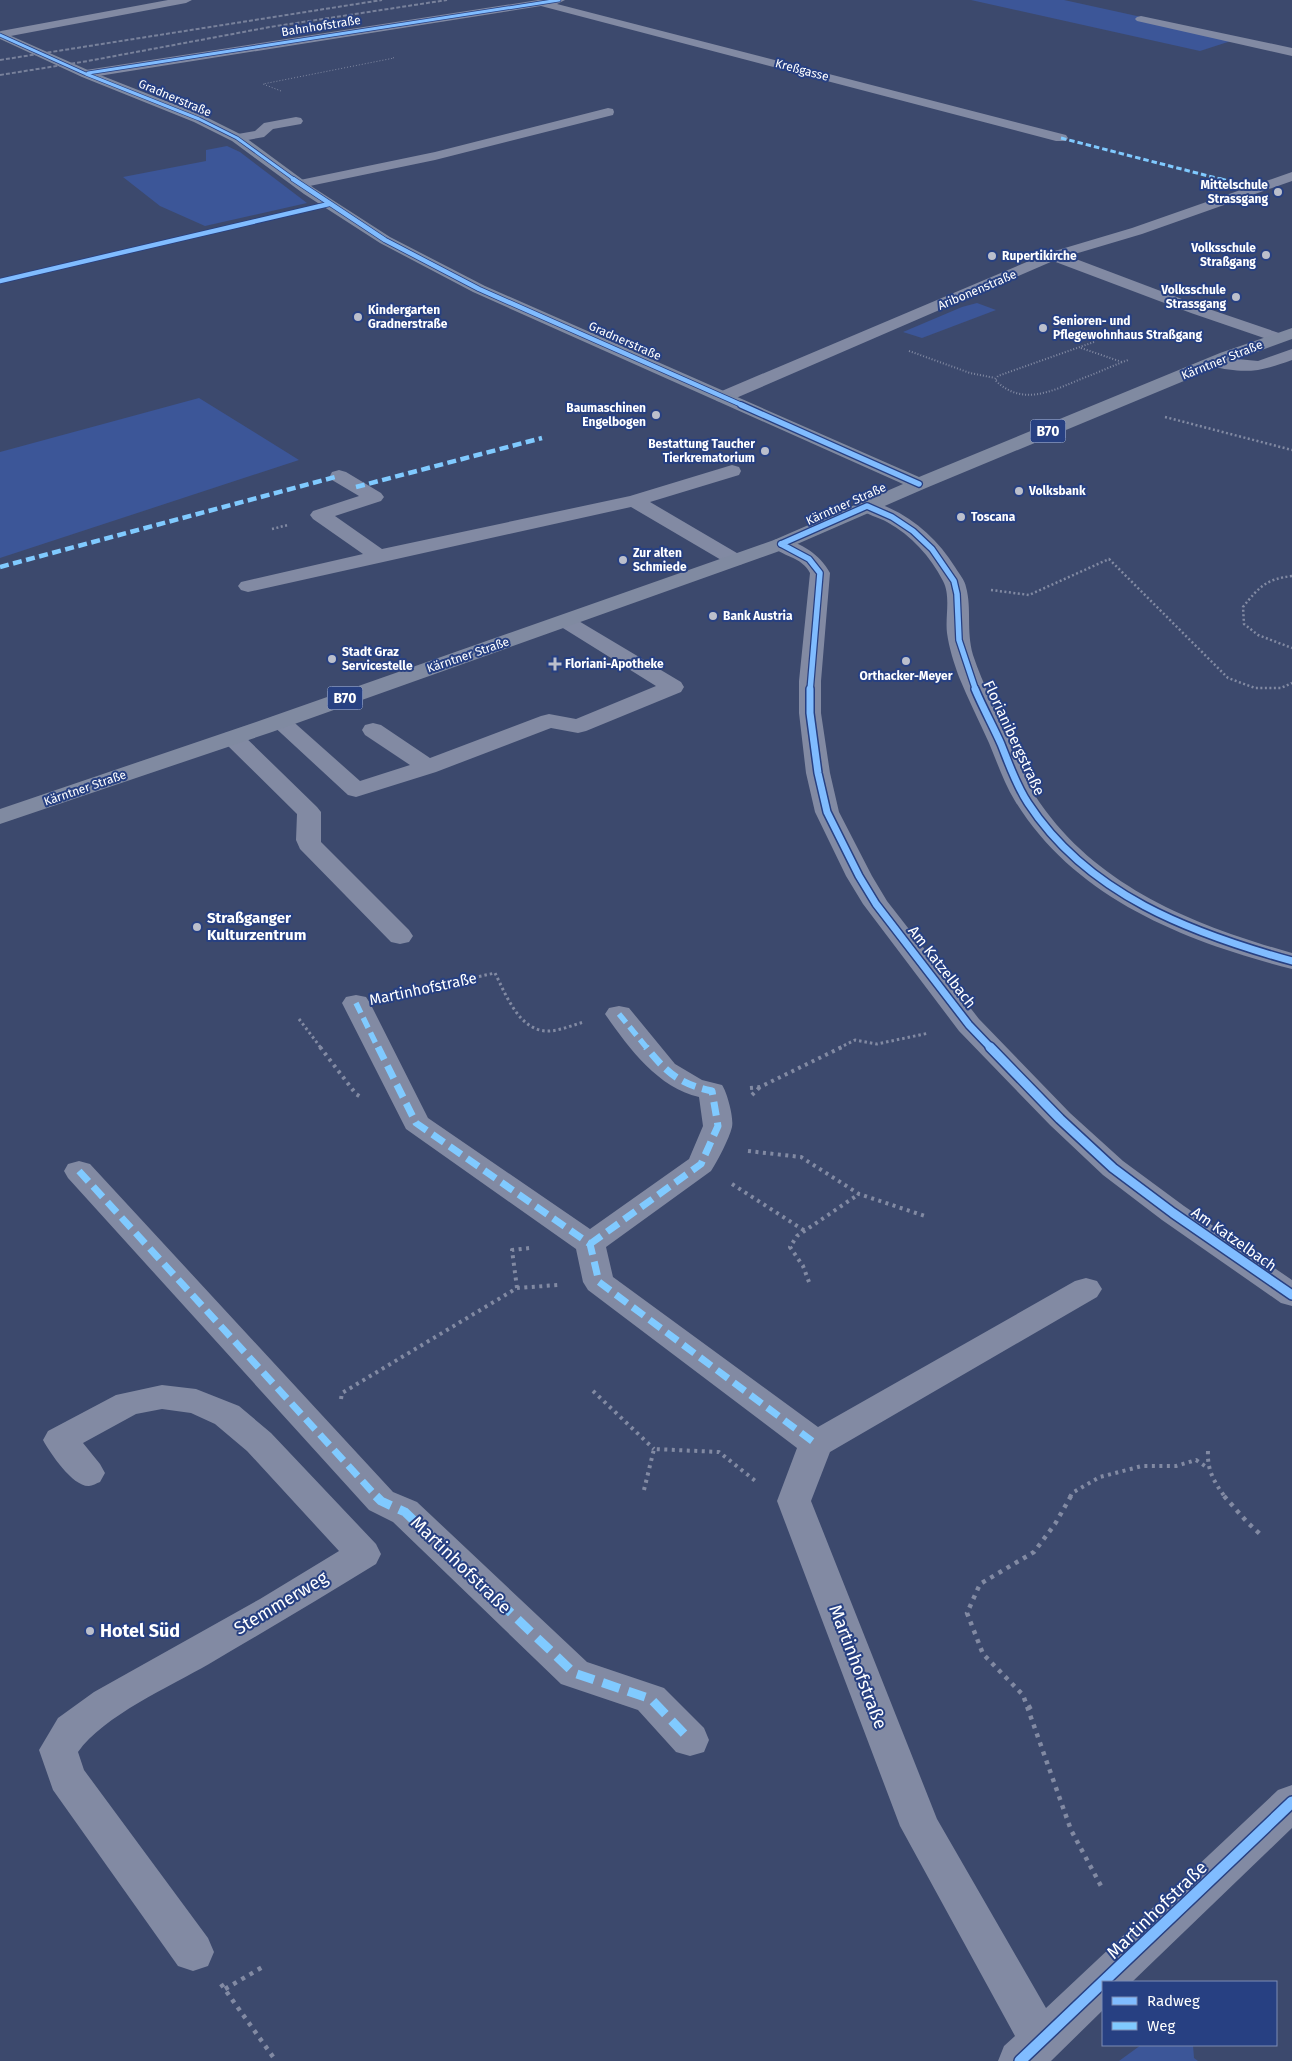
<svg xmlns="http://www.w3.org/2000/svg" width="1292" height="2061" viewBox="0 0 1292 2061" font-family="'Fira Sans',sans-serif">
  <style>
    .green { fill: #3c5698 }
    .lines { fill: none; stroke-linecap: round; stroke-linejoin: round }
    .path-far5 { stroke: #828aa3; stroke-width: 1; stroke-dasharray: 1 2; stroke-linecap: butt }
    .path-far4 { stroke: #828aa3; stroke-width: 2; stroke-dasharray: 1 2; stroke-linecap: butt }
    .path-far3 { stroke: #828aa3; stroke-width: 2.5; stroke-dasharray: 2 2.5; stroke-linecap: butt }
    .path-far2 { stroke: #828aa3; stroke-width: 3; stroke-dasharray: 2.5 3; stroke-linecap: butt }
    .path-far1 { stroke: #828aa3; stroke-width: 4; stroke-dasharray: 3 4.5; stroke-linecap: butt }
    .path { stroke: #828aa3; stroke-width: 4.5; stroke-dasharray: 4 5.5; stroke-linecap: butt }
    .minor { fill: #828aa3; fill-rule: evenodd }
    .major { fill: #808aa1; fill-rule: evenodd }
    .rail { stroke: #78819b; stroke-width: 2; stroke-dasharray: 4 2; stroke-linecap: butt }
    .quiet-far5 { stroke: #80caff; stroke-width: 3; stroke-dasharray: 5.5 3; stroke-linecap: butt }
    .quiet-far4 { stroke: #80caff; stroke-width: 4; stroke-dasharray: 7 4; stroke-linecap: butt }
    .quiet-far3 { stroke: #80caff; stroke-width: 4.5; stroke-dasharray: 9 4.5; stroke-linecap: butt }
    .quiet-far2 { stroke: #80caff; stroke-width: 5.5; stroke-dasharray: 11 5.5; stroke-linecap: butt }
    .quiet-far1 { stroke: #80caff; stroke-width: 7; stroke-dasharray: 14 7; stroke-linecap: butt }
    .quiet { stroke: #80caff; stroke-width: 9; stroke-dasharray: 18 9; stroke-linecap: butt }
    .cycleway-far5-casing { stroke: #274082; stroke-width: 4.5 }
    .cycleway-far4-casing { stroke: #274082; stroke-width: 6 }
    .cycleway-far3-casing { stroke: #274082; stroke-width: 8 }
    .cycleway-far2-casing { stroke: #274082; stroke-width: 10 }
    .cycleway-far1-casing { stroke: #274082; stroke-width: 12 }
    .cycleway-casing { stroke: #274082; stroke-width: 14 }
    .cycleway-far5 { stroke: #80bcff; stroke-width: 3 }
    .cycleway-far4 { stroke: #80bcff; stroke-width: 4.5 }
    .cycleway-far3 { stroke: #80bcff; stroke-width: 5.5 }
    .cycleway-far2 { stroke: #80bcff; stroke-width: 7 }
    .cycleway-far1 { stroke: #80bcff; stroke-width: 9 }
    .cycleway { stroke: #80bcff; stroke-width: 11 }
    .poi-dot { fill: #bbbfcc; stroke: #274082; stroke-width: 2 }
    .labels { text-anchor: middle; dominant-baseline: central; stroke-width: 4; stroke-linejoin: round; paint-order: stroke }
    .far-street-label { font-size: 12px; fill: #fff; stroke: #274082 }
    .far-poi-label { font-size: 12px; font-weight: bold; fill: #fff; stroke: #274082; text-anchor: start }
    .shield { fill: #274082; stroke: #bec6da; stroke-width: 1 }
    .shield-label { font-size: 14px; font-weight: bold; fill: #fff }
    .street-label { font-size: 15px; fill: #fff; stroke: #274082 }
    .poi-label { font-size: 15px; font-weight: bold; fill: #fff; stroke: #274082; text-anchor: start }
    .near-street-label { font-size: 18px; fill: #fff; stroke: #274082 }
    .near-poi-label { font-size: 18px; font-weight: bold; fill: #fff; stroke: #274082; text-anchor: start }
  </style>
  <rect width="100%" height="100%" fill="#3c496d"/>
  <g class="green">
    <path d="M971 0H1064L1146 18 1234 40 1200 51Z"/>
    <path d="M227 146 240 152 307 203 205 226 160 206 123 177 206 161V150Z"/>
    <path d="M977 303 996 310 922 338 903 332 962 307Z"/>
    <path d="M199 398 299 460 0 558V452Z"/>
    <path d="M1141 2045H1193L1194 2058 1198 2061H1119Z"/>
  </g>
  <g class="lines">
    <path class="path-far5" d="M281 91 263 84 394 58 392 57"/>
    <g class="path-far4">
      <path d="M1094 342 998 376 995 380C1022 407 1052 391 1081 379 1097 373 1112 366 1128 360"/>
      <path d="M1081 348 1122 362"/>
      <path d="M909 351 970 373 995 378"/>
    </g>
    <g class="path-far3">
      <path d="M1165 417 1292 450"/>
      <path d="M272 529 288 525"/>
      <path d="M1292 576C1266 579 1259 587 1243 607L1244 624 1258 635 1292 648"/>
      <path d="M991 590 1029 595 1109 559 1228 678 1255 688H1281L1292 683"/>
    </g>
    <g class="path-far2">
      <path d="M393 995 495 973C506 995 520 1033 550 1031 562 1030 573 1025 584 1022"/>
      <path d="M299 1019 321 1048"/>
      <path d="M839 1048 855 1040 877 1044 929 1033"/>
    </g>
    <g class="path-far1">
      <path d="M320 1047 356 1094 361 1097"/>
      <path d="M750 1088 760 1087 842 1047"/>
      <path d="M752 1095 760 1087"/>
      <path d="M748 1151 801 1157 859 1194 925 1216"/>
      <path d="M732 1184 805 1231"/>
      <path d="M809 1282 803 1266 790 1247 797 1236 859 1194"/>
      <path d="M517 1288 512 1250 530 1248"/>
      <path d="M593 1391 654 1449"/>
      <path d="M341 1399 342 1393 517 1288 558 1285"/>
      <path d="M1208 1451C1207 1470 1214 1482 1225 1497"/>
      <path d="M644 1490 654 1449 719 1452 758 1483"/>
      <path d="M1070 1497 1072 1493 1100 1477 1142 1466H1176L1196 1460 1208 1468"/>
    </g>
    <g class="path">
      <path d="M1071 1496 1055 1524 1034 1552 980 1584 967 1613 983 1654 1023 1695 1071 1830 1101 1886"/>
      <path d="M1224 1496 1247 1522 1261 1535"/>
      <path d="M1028 1708 1034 1705"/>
      <path d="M221 1984 276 2061"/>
      <path d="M225 1989 266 1965"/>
    </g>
    <g class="minor">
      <path d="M168 0H192L186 3 0 38 1 31Z"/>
      <path d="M538 0H565L557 4 1066 135 1068 138 1066 141H1056L541 6 86 78 80 74 86 70Z"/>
      <path d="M1141 16 1292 48V56L1137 21 1135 19 1137 17Z"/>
      <path d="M608 108 613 109 614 112 613 115 435 160 300 188 293 184 300 180 435 152Z"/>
      <path d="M296 117 301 118 303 121 301 124 273 129 264 137 237 142 230 138 232 135 255 131 264 123Z"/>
      <path d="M1292 172V181L1142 234 1068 256 1203 307 1285 335 1287 338 1285 341H1273L1191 313 1053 261 729 401 723 402 717 401 714 397 717 393 1048 253 1132 228Z"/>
      <path d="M1292 349V360C1259 372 1245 374 1210 366L1208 362 1210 358 1216 357 1258 361Z"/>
      <path d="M732 465 739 467 741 471 739 475 650 502 742 556 745 560 742 564 735 566 728 564 631 507 248 592 241 590 238 586 241 582 363 554 313 519 310 515 313 511 359 496 332 480 330 476 332 472 339 470 346 472 381 493 384 497 381 501 335 516 382 549 630 496Z"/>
      <path d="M867 500C905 510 935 535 955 567 959 574 965 580 966 587 972 609 966 630 973 655 983 685 998 713 1011 741 1021 762 1027 784 1040 803 1099 888 1196 926 1292 953V969C1186 942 1075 899 1015 801 1004 783 997 762 989 743 979 721 968 699 959 677 954 663 949 648 947 633 945 617 951 596 943 581 930 556 912 536 887 522 878 517 863 514 857 506L860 502Z"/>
      <path d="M781 538C801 543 820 554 830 573L821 681V713L830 773 839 812 872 876 887 901 979 1019 1070 1113 1123 1161 1184 1206 1292 1280V1306L1281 1303 1162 1220 1103 1175 1050 1125 959 1031 863 904 846 876 815 812 806 773 799 713V681L810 573C802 556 780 557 771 544L774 540Z"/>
      <path d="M565 615 572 617 681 682 684 687 681 692 586 731 578 733 551 728 436 772 356 797 348 795 269 722 272 717 280 715 288 717 360 781 410 765 365 735 362 730 365 725 373 723 381 725 430 758 541 716 549 714 576 719 656 686 558 625 555 621 558 617Z"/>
      <path d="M233 731 241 733 317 807 321 812V842L409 930 413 936 409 942 400 944 391 942 300 849 296 840 297 814 225 743 222 738 225 733Z"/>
      <path d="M356 995 366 997 370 1003 428 1118 590 1229 689 1159 703 1126 699 1097C658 1088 628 1047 605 1014L609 1008 619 1006 629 1008 675 1064 702 1080 722 1085C727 1092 734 1118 732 1127 729 1139 718 1160 711 1171L606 1247 613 1277 818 1427 1075 1281 1086 1278 1097 1281 1102 1289 1097 1297 830 1452 811 1501 937 1819 1046 2008 1278 1790 1292 1785V1828L1132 1982H1103V2010L1051 2061H998L1004 2046 1015 2036 900 1826 777 1501 797 1448 588 1290 583 1282 576 1249 406 1129 342 1003 346 997Z"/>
      <path d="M79 1161 90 1164 393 1492 417 1502 587 1662 664 1688 704 1728 709 1740 704 1752 690 1756 676 1752 638 1710 561 1684 393 1522 369 1510 68 1178 64 1171 68 1164Z"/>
      <path d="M162 1385 196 1389 239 1406 271 1433 376 1544 381 1554 376 1564C321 1598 265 1631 209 1664 171 1686 103 1716 78 1752L84 1770 208 1938 214 1952 208 1966 193 1971 178 1966 53 1790 39 1750 58 1718 94 1692 260 1599 339 1551 247 1451 215 1424 191 1413 162 1409 136 1414 83 1443 100 1464 105 1473 100 1482C97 1483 92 1486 89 1486 73 1487 50 1453 43 1440L48 1431 116 1395Z"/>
    </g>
    <path class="major" d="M0 31 90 71 204 116 242 135 314 188 390 237 485 286 919 477 1220 353 1292 328V339L1232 361 926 488 788 548 272 732 0 824V809L256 722 774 540 903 484 473 292 380 243 304 194 232 141 194 122 82 77 0 39Z"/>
    <g class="rail">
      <path d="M0 60 382 0"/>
      <path d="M0 75 88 61 270 27 447 0"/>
    </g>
    <path class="quiet-far5" d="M1061 138 1224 180"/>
    <path class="quiet-far4" d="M1219 179 1257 189"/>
    <g class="quiet-far3">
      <path d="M356 487 542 438"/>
      <path d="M0 567 339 476"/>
    </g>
    <g class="quiet-far2">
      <path d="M356 1003 378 1048"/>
      <path d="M619 1014 647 1048"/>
    </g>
    <g class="quiet-far1">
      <path d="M378 1047 416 1123 590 1244 599 1282 816 1444"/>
      <path d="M79 1171 377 1497"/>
      <path d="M590 1244 701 1164 718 1126 712 1091C679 1084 666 1072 646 1047"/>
    </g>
    <path class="quiet" d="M376 1496 381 1501 405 1512 574 1673 651 1699 690 1740"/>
    <defs>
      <g id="cycleway-far5">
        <path d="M0 35 86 74 199 119 237 138 295 180"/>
        <path d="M88 73 559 0"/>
      </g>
      <g id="cycleway-far4">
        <path d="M293 179 385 240 479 289 744 406"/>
        <path d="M0 281 329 204"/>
      </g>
      <g id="cycleway-far3">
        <path d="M741 405 919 484"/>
        <path d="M781 544 809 559 820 573 810 691"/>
        <path d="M781 544 867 506 892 517 913 531 932 549 954 581 957 594 959 640 976 691"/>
      </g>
      <g id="cycleway-far2">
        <path d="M810 689V713L818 773 827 812 859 876 876 904 969 1025 991 1048"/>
        <path d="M975 689C983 708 993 726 1001 744 1009 764 1016 785 1028 803 1088 895 1191 933 1292 961"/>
      </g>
      <path id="cycleway-far1" d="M990 1047 1060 1119 1113 1168 1173 1213 1292 1295"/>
      <path id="cycleway" d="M1020 2061 1292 1802"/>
    </defs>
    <use href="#cycleway-far5" class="cycleway-far5-casing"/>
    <use href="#cycleway-far4" class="cycleway-far4-casing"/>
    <use href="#cycleway-far3" class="cycleway-far3-casing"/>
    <use href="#cycleway-far2" class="cycleway-far2-casing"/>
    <use href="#cycleway-far1" class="cycleway-far1-casing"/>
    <use href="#cycleway" class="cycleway-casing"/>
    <use href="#cycleway-far5" class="cycleway-far5"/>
    <use href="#cycleway-far4" class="cycleway-far4"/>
    <use href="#cycleway-far3" class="cycleway-far3"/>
    <use href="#cycleway-far2" class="cycleway-far2"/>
    <use href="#cycleway-far1" class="cycleway-far1"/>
    <use href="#cycleway" class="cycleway"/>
  </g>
  <g class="poi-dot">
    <circle cx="1278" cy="192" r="5"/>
    <circle cx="1266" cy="255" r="5"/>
    <circle cx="992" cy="256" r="5"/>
    <circle cx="1236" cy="297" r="5"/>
    <circle cx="358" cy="317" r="5"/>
    <circle cx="1043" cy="328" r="5"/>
    <circle cx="656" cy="415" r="5"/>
    <circle cx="765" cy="451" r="5"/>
    <circle cx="1019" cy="491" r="5"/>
    <circle cx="961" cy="517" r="5"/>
    <circle cx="623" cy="560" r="5"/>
    <circle cx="713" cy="616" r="5"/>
    <circle cx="332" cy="659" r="5"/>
    <circle cx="906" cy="661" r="5"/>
    <path d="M552.5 656.5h5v5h5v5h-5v5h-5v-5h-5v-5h5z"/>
    <circle cx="197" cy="927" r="5"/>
    <circle cx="90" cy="1631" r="5"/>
  </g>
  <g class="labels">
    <g class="far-street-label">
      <text transform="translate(321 26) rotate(-9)">Bahnhofstraße</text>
      <text transform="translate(802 70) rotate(15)">Kreßgasse</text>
      <text transform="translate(175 98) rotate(23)">Gradnerstraße</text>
      <text transform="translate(977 290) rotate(-23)">Aribonenstraße</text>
      <text transform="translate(625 341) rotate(24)">Gradnerstraße</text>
      <text transform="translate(1222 360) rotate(-22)">Kärntner Straße</text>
      <text transform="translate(846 504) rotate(-24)">Kärntner Straße</text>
      <text transform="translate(468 655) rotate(-19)">Kärntner Straße</text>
      <text transform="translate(85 788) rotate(-19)">Kärntner Straße</text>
    </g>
    <g class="far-poi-label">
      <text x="1268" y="185" text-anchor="end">Mittelschule<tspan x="1268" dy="14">Strassgang</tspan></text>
      <text x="1256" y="248" text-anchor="end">Volksschule<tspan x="1256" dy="14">Straßgang</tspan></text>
      <text x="1002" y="256">Rupertikirche</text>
      <text x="1226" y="290" text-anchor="end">Volksschule<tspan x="1226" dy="14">Strassgang</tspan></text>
      <text x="368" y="310">Kindergarten<tspan x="368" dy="14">Gradnerstraße</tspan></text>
      <text x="1053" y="321">Senioren- und<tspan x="1053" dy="14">Pflegewohnhaus Straßgang</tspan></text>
      <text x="646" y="408" text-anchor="end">Baumaschinen<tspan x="646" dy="14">Engelbogen</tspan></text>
      <text x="755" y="444" text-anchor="end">Bestattung Taucher<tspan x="755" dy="14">Tierkrematorium</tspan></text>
      <text x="1029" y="491">Volksbank</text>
      <text x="971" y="517">Toscana</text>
      <text x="633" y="553">Zur alten<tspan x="633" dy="14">Schmiede</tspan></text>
      <text x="723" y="616">Bank Austria</text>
      <text x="342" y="652">Stadt Graz<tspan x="342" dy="14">Servicestelle</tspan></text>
      <text x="565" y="664">Floriani-Apotheke</text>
      <text x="906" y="676" text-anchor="middle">Orthacker-Meyer</text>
    </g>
    <g class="shield">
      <rect x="1030.5" y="419.5" width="35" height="23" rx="4"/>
      <rect x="327.5" y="686.5" width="35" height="23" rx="4"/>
    </g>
    <g class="shield-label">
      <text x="1048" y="431">B70</text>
      <text x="345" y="698">B70</text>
    </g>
    <g class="street-label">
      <text transform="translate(1014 738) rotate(65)">Florianibergstraße</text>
      <text transform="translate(942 967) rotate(52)">Am Katzelbach</text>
      <text transform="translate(423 989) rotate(-12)">Martinhofstraße</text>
      <text transform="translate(1234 1239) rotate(35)">Am Katzelbach</text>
    </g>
    <g class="poi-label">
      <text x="207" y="918">Straßganger<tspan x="207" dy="17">Kulturzentrum</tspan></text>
    </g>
    <g class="near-street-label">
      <text transform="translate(461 1565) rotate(44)">Martinhofstraße</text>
      <text transform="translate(281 1603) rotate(-31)">Stemmerweg</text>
      <text transform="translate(858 1667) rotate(69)">Martinhofstraße</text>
      <text transform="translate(1157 1910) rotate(-44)">Martinhofstraße</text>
    </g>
    <g class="near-poi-label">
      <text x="100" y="1631">Hotel Süd</text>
    </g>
  </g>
  <rect x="1102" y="1981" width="175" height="65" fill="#274082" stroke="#7d8cb4"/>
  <rect x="1112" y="1997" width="25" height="8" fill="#80bcff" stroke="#7d8cb4"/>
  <text x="1147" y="2006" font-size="15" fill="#ffffff">Radweg</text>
  <rect x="1112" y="2022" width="25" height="8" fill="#80caff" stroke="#7d8cb4"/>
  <text x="1147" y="2031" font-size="15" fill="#ffffff">Weg</text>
</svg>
